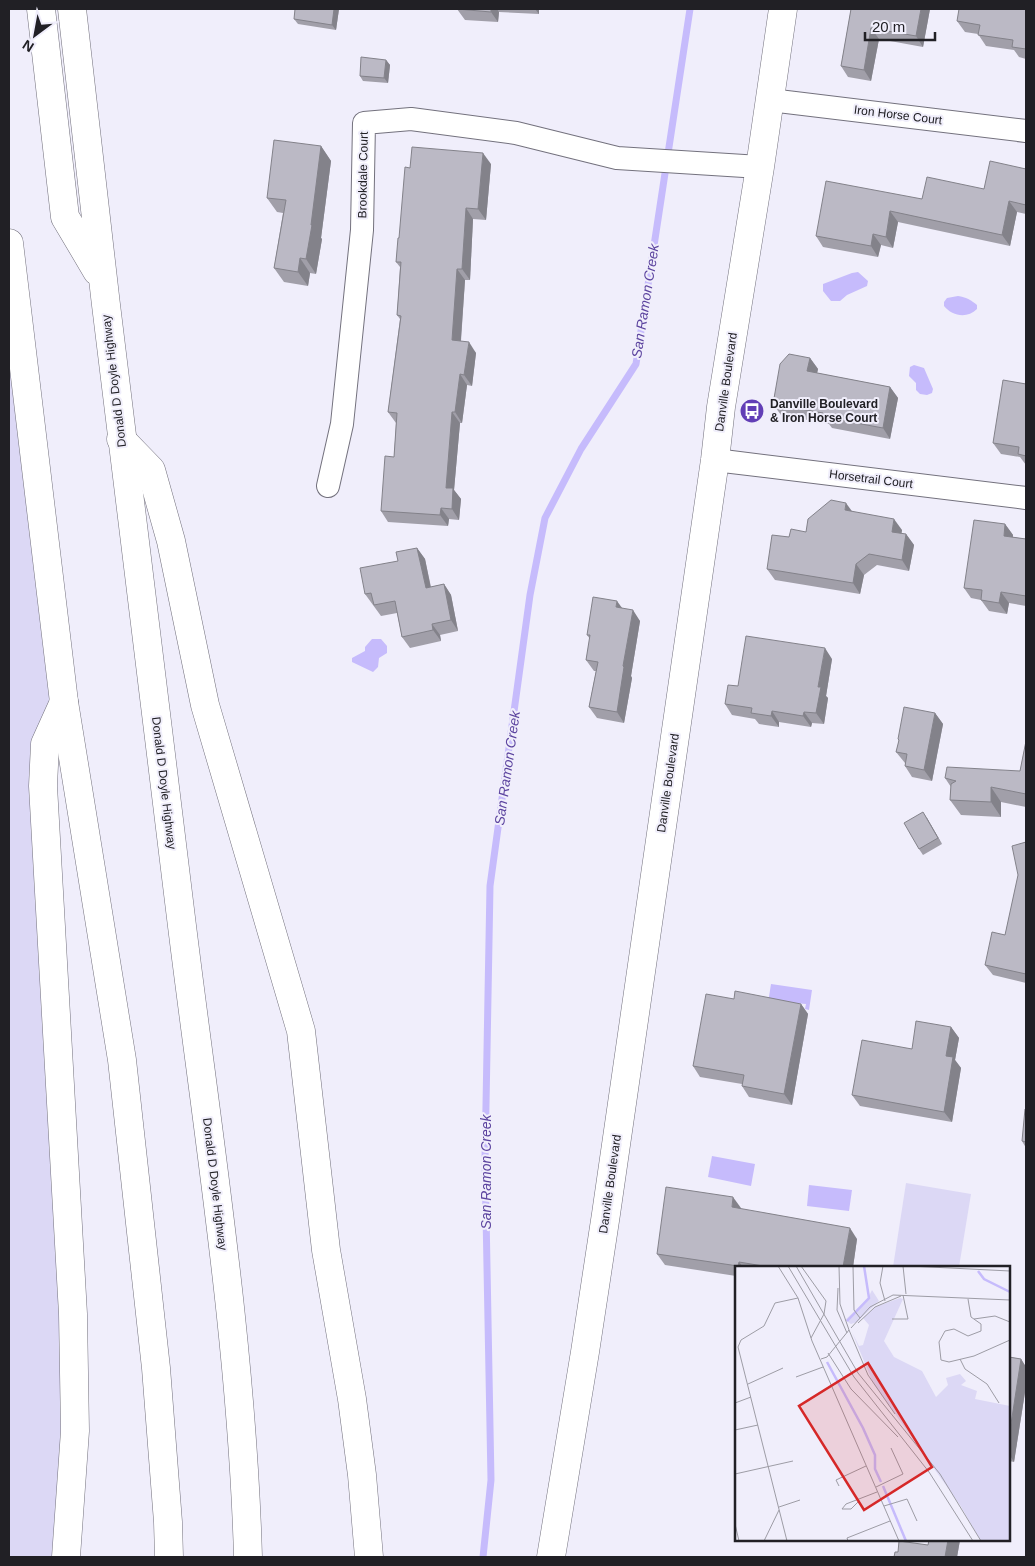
<svg xmlns="http://www.w3.org/2000/svg" width="1035" height="1566" viewBox="0 0 1035 1566" font-family="Helvetica,sans-serif">
  <style>
    .green { fill: #dcd8f5 }
    .water { fill: #c6bbfc }
    .lines { fill: none; stroke-linecap: round; stroke-linejoin: round }
    .stream { stroke: #c6bbfc; stroke-width: 7 }
    .minor-casing { stroke: #73717d; stroke-width: 24 }
    .secondary-casing { stroke: #73717d; stroke-width: 29 }
    .motorway-casing { stroke: #73717d; stroke-width: 29 }
    .minor { stroke: #fff; stroke-width: 22 }
    .secondary { stroke: #fff; stroke-width: 28 }
    .motorway { stroke: #fff; stroke-width: 28 }
    .wall { fill: #a19fa9 }
    .shaded-wall { fill: #83828a }
    .building { fill: #bbb9c5; stroke: #83828a }
    .labels { text-anchor: middle; dominant-baseline: central; stroke-width: 4; stroke-linejoin: round; paint-order: stroke }
    .street-label { font-size: 12px; fill: #212025; stroke: #f0eefb }
    .poi-label { font-size: 12px; font-weight: bold; fill: #212025; stroke: #f0eefb; text-anchor: start }
    .water-label { font-size: 14px; font-style: italic; fill: #5c449f; stroke: #f0eefb }
    .inset-river { fill: none; stroke: #c6bbfc; stroke-width: 2.5 }
    .inset-road { fill: none; stroke: #9d9ca5; stroke-width: 1 }
    .view { fill: #d62828; fill-opacity: 0.15; stroke: #d62828; stroke-width: 2.5 }
    .inset-edge { fill: none; stroke: #212025; stroke-width: 2.5 }
  </style>
  <rect width="100%" height="100%" fill="#f0eefb"/>
  <g class="green">
    <path d="M9 243 64 702 45 744 73 1314 66 1557H9Z"/>
    <path d="M906 1183 971 1194 959 1267H893Z"/>
  </g>
  <g class="water">
    <path d="M858 272 868 281 867 286 847 295 840 301H831L823 291V284L852 273Z"/>
    <path d="M958 296C966 297 971 300 977 305V309C967 319 952 316 944 306V302L947 298Z"/>
    <path d="M914 365 924 368 933 389 932 393 927 395 920 394 916 390V383L909 376 910 367Z"/>
    <path d="M372 639H381L387 646V653L379 658 378 667 373 672 352 662V658L365 651V647Z"/>
    <path d="M771 984 812 990 809 1010 805 1009 806 1004 794 1003H768Z"/>
    <path d="M712 1156 755 1164 751 1186 708 1177Z"/>
    <path d="M809 1185 852 1190 849 1211 807 1206Z"/>
  </g>
  <g class="lines">
    <path class="stream" d="M483 1557 491 1480 485 1160 490 886 530 595 545 518 581 449 636 364 690 9"/>
    <defs>
      <g id="minor">
        <path d="M770 100 1026 131"/>
        <path d="M715 460 1026 498"/>
        <path d="M328 486 342 424 362 230 364 123 411 119 516 133 617 158 760 167"/>
      </g>
      <path id="secondary" d="M551 1557 585 1352 606 1214 715 460 721 407 760 167 783 9"/>
      <g id="motorway">
        <path d="M41 9 65 217 97 271"/>
        <path d="M72 9C106 315 144 621 182 926 208 1136 242 1346 248 1557"/>
        <path d="M9 243 64 702 122 1060 156 1368 168 1522 169 1557"/>
        <path d="M121 439 151 470 171 541 205 705 301 1031 326 1250 352 1399 362 1475 369 1557"/>
        <path d="M64 702 45 744 43 786 73 1314 75 1431 66 1557"/>
      </g>
    </defs>
    <use href="#minor" class="minor-casing"/>
    <use href="#secondary" class="secondary-casing"/>
    <use href="#motorway" class="motorway-casing"/>
    <use href="#minor" class="minor"/>
    <use href="#secondary" class="secondary"/>
    <use href="#motorway" class="motorway"/>
  </g>
  <g class="wall">
    <path d="M339 9 336 30 298 24 294 19Z"/>
    <path d="M457 9H539V14L499 12 498 22 465 20Z"/>
    <path d="M851 9H930L923 47 879 39 871 81 848 77 841 66Z"/>
    <path d="M1026 9V59L1019 57 1014 50 986 46 978 34 965 32 957 21Z"/>
    <path d="M386 60 390 65 388 83 363 81 360 76Z"/>
    <path d="M321 146 331 161 321 238 322 239 316 274 310 273 308 286 284 282 274 268 283 213 277 212 267 198Z"/>
    <path d="M491 164 486 220 473 219 470 280H465L461 341 476 353 472 386 467 385 462 423H460L454 490 461 499 459 520 449 519 448 526 388 522 381 511 394 457 396 423 388 412 400 319 397 315 400 267 396 262 410 168Z"/>
    <path d="M1026 169V214L1017 212 1010 246 898 222 893 248 881 245 878 257 823 247 816 236 922 199 984 189Z"/>
    <path d="M810 358 818 369 817 373 890 387 898 398 890 439 832 428 829 424 781 415 773 404Z"/>
    <path d="M1026 384V465L1020 457 1001 454 993 443Z"/>
    <path d="M853 512 902 530 901 534H906L914 545 909 571 877 565 864 575 860 594 775 580 767 569 789 537 806 532Z"/>
    <path d="M1005 524 1013 535V537L1026 539V606L1009 603 1007 614 989 611 981 600 971 598 964 588Z"/>
    <path d="M417 548 425 559 431 587 444 584 451 595 458 631 440 635 441 641 410 648 402 637 397 613 381 616 365 594 398 561Z"/>
    <path d="M622 608 640 621 631 676 632 678 624 723 597 718 589 707 596 671H594L586 660 590 639 587 635Z"/>
    <path d="M832 659 826 696 828 698 824 724 812 723 811 727 779 722V727L759 724 755 719 732 715 725 704 738 686Z"/>
    <path d="M935 713 943 724 932 781 912 777 905 766V763L896 752 899 741 898 739Z"/>
    <path d="M1026 741V807L1001 802V817L961 815 950 800 951 787 945 778 1020 771Z"/>
    <path d="M927 818 942 844 923 855 919 849Z"/>
    <path d="M1026 842V983L993 975 985 965 1005 935Z"/>
    <path d="M734 999 801 1004 808 1014 792 1105 749 1097 742 1086V1084L700 1077 693 1066Z"/>
    <path d="M951 1027 959 1038 955 1060 961 1068 952 1122 860 1106 852 1095 912 1049Z"/>
    <path d="M1022 1141 1026 1142V1148Z"/>
    <path d="M741 1208V1209L857 1239 853 1267H736V1276L665 1265 657 1254Z"/>
    <path d="M1009 1357 1021 1359 1026 1367V1386L1014 1462 1009 1461Z"/>
    <path d="M929 1540H972V1542L960 1540 957 1557H894L898 1552 928 1545Z"/>
  </g>
  <g class="shaded-wall">
    <path d="M334 9H339L336 30 332 25Z"/>
    <path d="M491 9H497L499 12 498 22 491 12Z"/>
    <path d="M535 9H539V14Z"/>
    <path d="M921 9H930L923 47 916 36Z"/>
    <path d="M871 28 879 39 871 81 864 70Z"/>
    <path d="M386 60 390 65 388 83 384 78Z"/>
    <path d="M321 146 331 161 321 238 322 239 316 274 306 259Z"/>
    <path d="M483 153 491 164 486 220 478 209Z"/>
    <path d="M1009 201 1017 212 1010 246 1002 235Z"/>
    <path d="M466 208 473 219 470 280 462 269Z"/>
    <path d="M890 211 898 222 893 248 886 237Z"/>
    <path d="M873 234 881 245 878 257 871 246Z"/>
    <path d="M300 258 310 273 308 286 298 272Z"/>
    <path d="M457 269 465 280 460 351 452 340Z"/>
    <path d="M469 342 476 353 472 386 464 375Z"/>
    <path d="M810 358 818 369 815 382 807 371Z"/>
    <path d="M460 374 467 385 462 423 455 412Z"/>
    <path d="M890 387 898 398 890 439 883 428Z"/>
    <path d="M452 412 460 423 454 490 461 499 459 520 452 509 446 488Z"/>
    <path d="M846 503 854 514 845 510Z"/>
    <path d="M441 508 449 519 448 526 440 515Z"/>
    <path d="M894 519 902 530 900 543 892 532Z"/>
    <path d="M1005 524 1013 535 1011 547 1004 536Z"/>
    <path d="M906 534 914 545 909 571 902 560Z"/>
    <path d="M417 548 425 559 433 599 426 588Z"/>
    <path d="M856 564 864 575 860 594 853 583Z"/>
    <path d="M444 584 451 595 458 631 451 620Z"/>
    <path d="M1001 592 1009 603 1007 614 999 603Z"/>
    <path d="M617 601 625 612 616 607Z"/>
    <path d="M633 610 640 621 631 676 632 678 624 723 617 712 623 666Z"/>
    <path d="M432 624 440 635 441 641 433 630Z"/>
    <path d="M825 648 832 659 826 696 828 698 824 724 816 713 818 687Z"/>
    <path d="M772 711 779 722V727L771 716Z"/>
    <path d="M804 712 812 723 811 727 803 716Z"/>
    <path d="M935 713 943 724 932 781 924 770Z"/>
    <path d="M991 787 1001 802V817L991 802Z"/>
    <path d="M923 812 927 818 942 844 938 838Z"/>
    <path d="M801 1004 808 1014 792 1105 784 1094Z"/>
    <path d="M951 1027 959 1038 955 1060 961 1068 952 1122 944 1112 946 1056Z"/>
    <path d="M733 1197 741 1208 739 1218 732 1207Z"/>
    <path d="M850 1228 857 1239 853 1267H843Z"/>
    <path d="M739 1262 743 1267H739L738 1266Z"/>
    <path d="M1021 1359 1026 1367V1386L1014 1462 1009 1454V1437Z"/>
    <path d="M948 1540H960L957 1557H945Z"/>
  </g>
  <g class="building">
    <path d="M295 9H334L332 25 294 19Z"/>
    <path d="M457 9H491V12Z"/>
    <path d="M851 9H921L916 36 871 28 864 70 841 66Z"/>
    <path d="M959 9H1026V49L1012 47 1013 40 978 35 980 25 957 21Z"/>
    <path d="M361 57 386 60 384 78 360 76Z"/>
    <path d="M274 140 321 146 311 225H312L306 259 300 258 298 272 274 268 286 200 267 198Z"/>
    <path d="M412 147 483 153 478 209 466 208 462 269H457L452 340 469 342 464 375 460 374 455 412H452L446 488H453L452 509 441 508 440 515 381 511 385 456 394 457 397 413 388 412 401 316 397 315 401 262H396L398 238H399L405 167 410 168Z"/>
    <path d="M990 161 1026 169V205L1009 201 1002 235 890 211 886 237 873 234 871 246 816 236 826 181 922 199 927 177 984 189Z"/>
    <path d="M789 354 810 358 807 371 890 387 883 428 824 417 823 413 773 404 780 364Z"/>
    <path d="M1003 380 1026 384V456L1018 454 1019 447 993 443Z"/>
    <path d="M831 500 846 503 845 510 894 519 892 532 906 534 902 560 869 554 856 564 853 583 767 569 772 535 789 537 791 529 806 532 808 519Z"/>
    <path d="M974 520 1005 524 1004 536 1026 539V596L1001 592 999 603 981 600 982 590 964 588Z"/>
    <path d="M417 548 426 588 444 584 451 620 432 624 433 630 402 637 395 601 374 605 371 593 365 594 360 568 398 561 396 552Z"/>
    <path d="M593 597 617 601 616 607 633 610 623 666 624 667 617 712 589 707 598 662 586 660 590 635H587Z"/>
    <path d="M746 636 825 648 818 687H821L816 713 804 712 803 716 772 711 771 716 751 713 752 708 725 704 728 685 738 686Z"/>
    <path d="M904 707 935 713 924 770 905 766 907 754 896 752 899 740 898 739Z"/>
    <path d="M1026 741V794L991 787V802L950 800 951 784 956 781 945 778 947 767 1020 771Z"/>
    <path d="M923 812 938 838 919 849 904 823Z"/>
    <path d="M1026 842V974L985 965 992 932 1005 935 1018 875 1012 846Z"/>
    <path d="M735 991 801 1004 784 1094 742 1086 744 1075 693 1066 706 994 734 999Z"/>
    <path d="M916 1021 951 1027 946 1056 953 1057 944 1112 852 1095 862 1040 912 1049Z"/>
    <path d="M1025 1109H1026V1142L1022 1141Z"/>
    <path d="M666 1187 733 1197 732 1207 850 1228 843 1267H769L739 1262 738 1266 657 1254Z"/>
    <path d="M1009 1357 1021 1359 1009 1437Z"/>
    <path d="M929 1540H948L945 1557H894L895 1552H898L899 1541 928 1545Z"/>
  </g>
  <defs>
    <symbol id="bus-disc" viewBox="-11 -11 22 22"><circle r="9.5" fill="#623eb6" stroke="#f0eefb"/><path d="M-5-6H5V4H4V6H2V4H-2V6H-4V4H-5ZM-3.5-4V0h7V-4ZM-3.5 1.2v1.5H-2V1.2ZM2 1.2v1.5H3.5V1.2Z" fill="#fff"/></symbol>
  </defs>
  <g fill-rule="evenodd">
    <use href="#bus-disc" x="738" y="397" width="28" height="28"/>
  </g>
  <g class="labels">
    <g class="street-label">
      <text transform="translate(898 115) rotate(7)">Iron Horse Court</text>
      <text transform="translate(363 175) rotate(-89)">Brookdale Court</text>
      <text transform="translate(114 381) rotate(-97)">Donald D Doyle Highway</text>
      <text transform="translate(726 382) rotate(-82)">Danville Boulevard</text>
      <text transform="translate(871 479) rotate(7)">Horsetrail Court</text>
      <text transform="translate(164 783) rotate(83)">Donald D Doyle Highway</text>
      <text transform="translate(668 783) rotate(-82)">Danville Boulevard</text>
      <text transform="translate(215 1184) rotate(83)">Donald D Doyle Highway</text>
      <text transform="translate(610 1184) rotate(-82)">Danville Boulevard</text>
    </g>
    <g class="poi-label">
      <text x="770" y="404">Danville Boulevard<tspan x="770" dy="14">&amp; Iron Horse Court</tspan></text>
    </g>
    <g class="water-label">
      <text transform="translate(645 301) rotate(-81)">San Ramon Creek</text>
      <text transform="translate(507 768) rotate(-82)">San Ramon Creek</text>
      <text transform="translate(486 1172) rotate(-90)">San Ramon Creek</text>
    </g>
  </g>
  <g transform="translate(735 1266)">
    <rect width="275" height="275" fill="#f0eefb"/>
    <path d="M137 24 144 35 122 56 116 58 110 54 132 34ZM165 32 168 33 149 75 159 91 187 105 201 131 213 119 211 112 225 108 231 115 226 119 242 125 240 133 275 140V275H246L225 239 138 117 117 66 124 80 128 79 134 59 128 52 140 41Z" fill="#dcd8f5"/>
    <path class="inset-river" d="M243 5 249 13 275 26M112 55 134 32 129 0M92 96 128 162 140 189V203L146 216M148 220 171 275"/>
    <path class="inset-road" d="M43 0 63 32 77 75 164 275M53 0 119 111 194 206 238 275M61 0 123 107 205 208 246 275M66 0 91 35 89 48 76 72M118 0 119 44 125 52M148 0 145 17 150 35M168 0 171 28M175 0 275 5M103 22 102 44 112 67M233 33 236 51 246 58V65L233 70 219 63 210 65 204 76 206 94 214 96 239 90 275 74M157 53H173L168 29M239 53 260 50 275 56M123 57 140 41 166 30M116 62 135 41 158 29 275 34M114 64 133 109 160 148M93 87 116 123 163 171M86 93 92 91 114 64 105 38 104 0M225 93 230 103 252 118 264 137M61 111 88 101M13 118 48 102M0 137 16 131M0 164 23 159M0 208 58 195M104 220 101 214 131 200M141 221 168 208 156 182M124 235 116 243H107L111 238 142 226M149 240 172 233 182 255M44 241 65 234M0 258 4 275M29 275 44 244M52 275 3 81 6 74 29 60 40 37 63 32M113 275 112 272 155 255"/>
    <path class="view" d="M133 97 197 201 129 244 64 140Z"/>
    <rect width="275" height="275" class="inset-edge"/>
  </g>
  <rect width="1035" height="1566" fill="none" stroke="#212025" stroke-width="20"/>
  <g transform="translate(35 35) rotate(212)" stroke="#f0eefb" stroke-width="4" paint-order="stroke">
  <path d="M0-4L9 19L0 12L-9 19Z" fill="#212025"/>
  <text y="-8" font-size="14" font-weight="bold" text-anchor="middle" fill="#212025">N</text>
  </g>
  <path d="M865 32v8h70v-8" fill="none" stroke="#212025" stroke-width="2.5"/>
  <text x="872" y="32" font-size="15" fill="#212025" stroke="#f0eefb" stroke-width="4" paint-order="stroke">20 m</text>
</svg>
